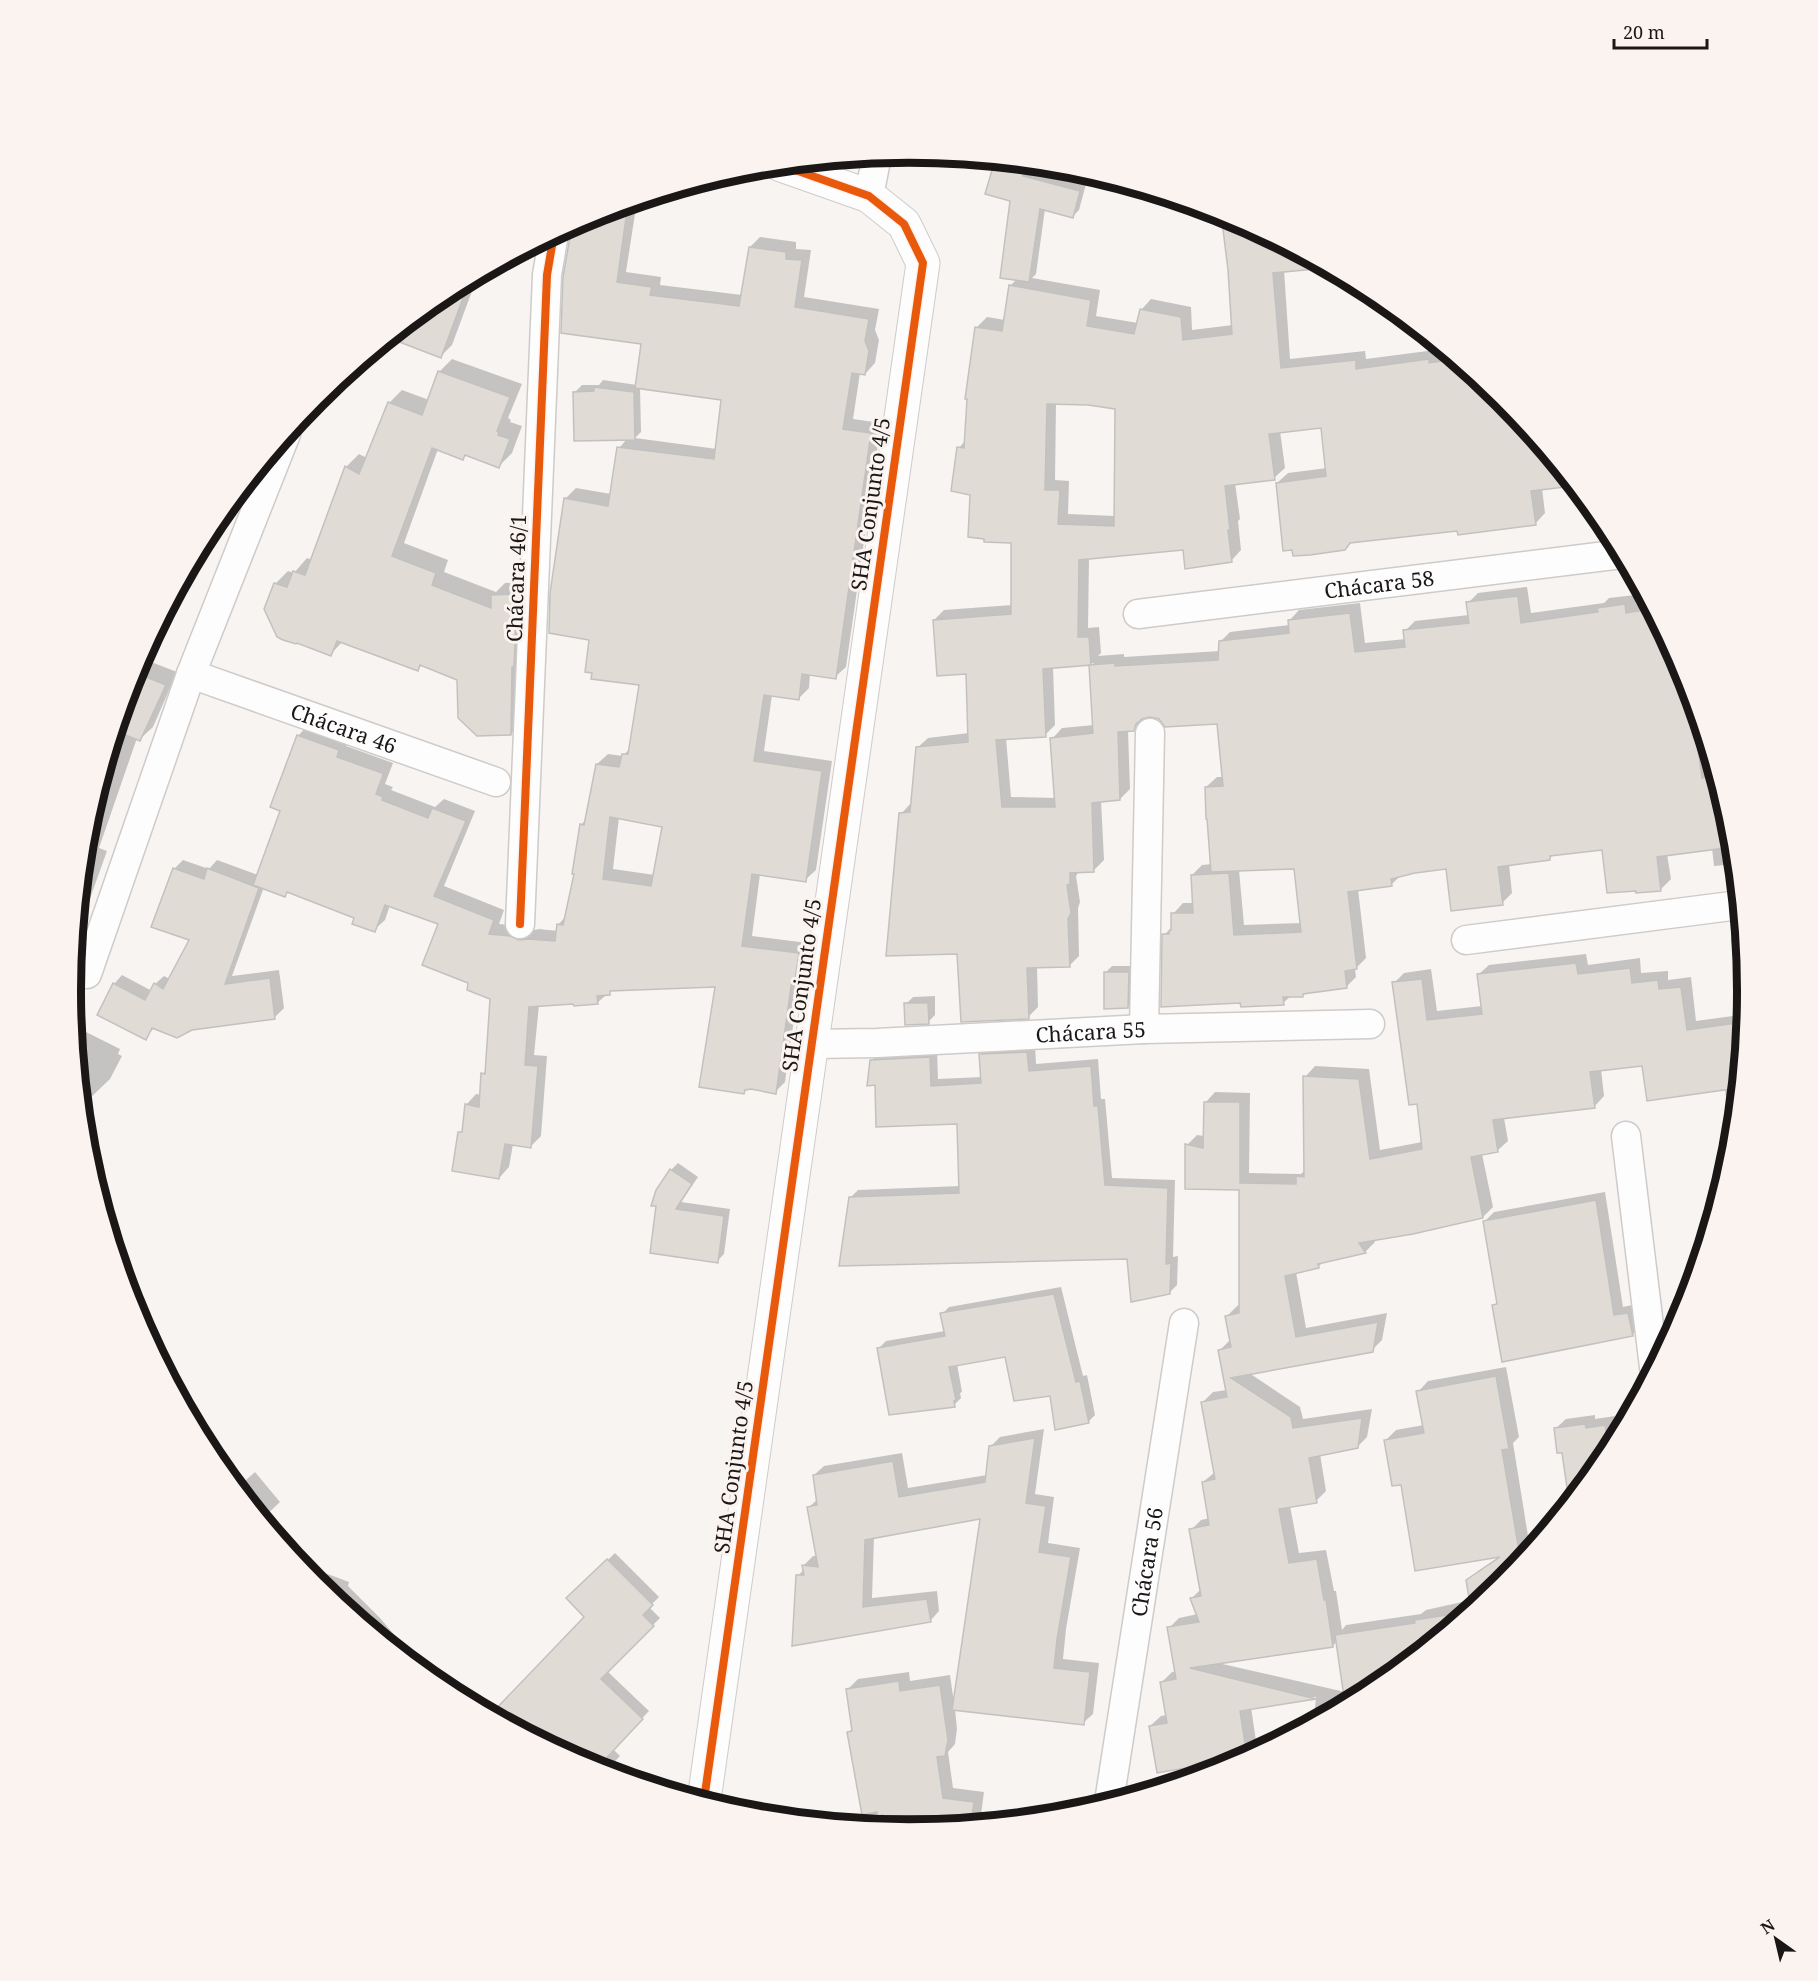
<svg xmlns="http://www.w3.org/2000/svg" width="1818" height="1981" viewBox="0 0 1818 1981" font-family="'Noto Serif',serif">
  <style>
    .shadow { fill: #0003; fill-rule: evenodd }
    .building { fill: #e0dbd4; stroke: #c3c1bf; stroke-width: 1.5; fill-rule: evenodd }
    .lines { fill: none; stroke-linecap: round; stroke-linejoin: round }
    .minor-casing { stroke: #cecbc9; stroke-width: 31 }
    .tertiary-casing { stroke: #cecbc9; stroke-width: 35 }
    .minor { stroke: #fefdfd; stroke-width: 28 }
    .tertiary { stroke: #fefdfd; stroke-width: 33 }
    .cycleway-casing { stroke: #faf3ef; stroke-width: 11 }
    .cycleway { stroke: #e8590c; stroke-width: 8 }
    .labels { text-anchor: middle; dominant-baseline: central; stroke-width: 6; stroke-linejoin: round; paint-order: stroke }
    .street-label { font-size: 21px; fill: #1a1716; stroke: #faf3ef }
    .rim { fill: none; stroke: #1a1716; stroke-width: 8 }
  </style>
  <rect width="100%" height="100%" fill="#f7f4f2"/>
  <g class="shadow">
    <path d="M972 158 1030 164 1029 169 1086 184 1079 210 1072 217 1045 209 1036 274 1032 278 1100 290 1096 316 1138 323 1141 310 1151 299 1191 307 1192 330 1233 325 1229 270 1223 221 1230 216 1325 266 1284 270 1290 359 1365 351 1366 359 1443 349 1502 398 1574 485 1542 488 1545 513 1535 524 1458 529 1277 483 1288 473 1327 468 1322 426 1280 431 1285 468 1274 478 1235 483 1240 519 1238 521 1241 550 1231 561 1184 548 1089 558 1088 628 1099 627 1101 653 1098 656 1124 654V657L1220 651V642L1230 632 1290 625 1289 621 1299 610 1360 603 1365 643 1406 639 1405 631 1415 621 1469 615 1468 603 1478 593 1527 587 1531 613 1604 603 1609 598 1635 595 1636 604 1647 602 1684 670 1710 755 1711 768H1714L1731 827 1735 864 1714 866 1712 848 1667 854 1671 879 1661 889 1604 848 1554 854 1550 858 1509 864 1512 893 1502 903 1447 868 1401 875 1391 885 1358 889 1366 958 1355 969 1356 977 1346 987 1291 996 1283 1003 1242 1001 1164 935 1173 926V914L1183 903H1194L1192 875 1202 865 1212 864 1206 787 1217 777H1223L1219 722 1160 718 1150 715 1144 717 1133 729 1128 730 1130 789 1120 799 1101 800 1104 860 1094 870 1079 871 1076 876 1080 902 1078 908 1079 956 1069 966 1037 967 1038 1007 1028 1017 959 952 901 814 911 803 917 748 928 738 969 733 967 672 934 620 944 610 1012 605 1013 541 972 494 959 448 966 440 977 327 987 317 1005 320 1010 286 1017 279 1011 200 995 165ZM1056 403 1088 404 1116 407 1115 516 1068 514 1069 481 1055 480ZM1094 663 1091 666 1094 725 1062 728 1052 739 1056 798 1011 797 1006 738 1045 735 1055 725 1053 666ZM1295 867 1302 923 1244 925 1239 870Z"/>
    <path d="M637 201 626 272 661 277 660 285 742 295 750 247 760 237 796 242V249L811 250 804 297 879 309 875 330 879 340 875 363 865 374 860 373 853 419 881 423 846 667 835 677 810 674 809 688 798 699 772 695 764 751 832 761 816 870 805 880 760 874 752 936 808 943 805 968 801 971 785 1082 775 1092 748 1088 744 1092 716 986 613 989 597 1003 575 1002 539 1005 534 1055 547 1056 541 1136 531 1146 513 1144 509 1167 499 1178 460 1133 463 1129 466 1105 476 1094 482 1095 483 1074 486 1070 491 998 470 982 440 923 390 905 385 920 374 930 356 917 288 891 285 895 264 887 232 976 279 970 284 1008 275 1017 191 1029 155 1027 145 1038 114 984 122 975 152 991 155 984 164 976 170 979 191 939 174 869 183 860 209 869 217 860 258 875 282 810 298 736 308 725 348 740 346 746 393 763 385 784 393 787 391 790 435 807 444 799 475 811 444 886 504 910 499 924 520 926 530 931 539 929 558 931V925L566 916 576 873 581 825 586 819 597 764 608 754 623 756 631 747 641 684 591 639 565 499 576 488 611 494 619 448 627 439 575 392 582 385H599L603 380 637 385 643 342 572 237 569 226 588 216ZM640 387 723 398 717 449 635 438 641 432ZM619 817 664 826 655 875 613 869Z"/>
    <path d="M516 255 513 263 502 274 488 269Z"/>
    <path d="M478 275 452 345 441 356 390 337 443 293Z"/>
    <path d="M1354 282 1370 291 1355 292Z"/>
    <path d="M452 359 522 384 508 418 511 420 510 422 522 426 512 453 499 466 466 454 463 458 438 449 404 543 448 560 444 572 496 592 505 583 529 582 524 721 511 734 459 679 423 664 417 670 343 641 331 654 275 584 288 571 294 573 307 558 312 560 346 467 359 454 367 458 389 403 402 390 429 400 439 372Z"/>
    <path d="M1585 498 1602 520 1588 521Z"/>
    <path d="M141 658 177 672 153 727 140 739 137 738 99 848 107 851 88 904 78 914 87 827 134 669Z"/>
    <path d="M1741 929 1747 991 1732 1149 1725 1089 1643 1064 1601 1069 1604 1096 1594 1107 1504 1118 1508 1141 1497 1151 1482 1154 1493 1207 1483 1217 1373 1239 1375 1242 1365 1252 1323 1262 1318 1267 1296 1272 1306 1328 1387 1313 1382 1340 1372 1350 1249 1373 1300 1407 1303 1419 1372 1409 1367 1437 1357 1447 1320 1454 1326 1491 1316 1501 1290 1506 1299 1553 1326 1550 1334 1591H1336L1342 1630 1346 1625 1421 1614 1426 1610 1471 1600 1467 1581 1478 1571 1500 1556 1403 1483 1386 1440 1396 1430 1424 1425 1418 1392 1428 1381 1506 1367 1519 1437 1513 1443 1528 1536 1552 1522 1502 1584 1375 1688 1314 1720 1316 1697 1251 1707 1257 1748H1262L1230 1765 1221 1768 1223 1760 1150 1726 1161 1716 1167 1715 1162 1682 1172 1672 1177 1671 1169 1628 1179 1618 1198 1614 1192 1598 1202 1588 1191 1530 1201 1520 1210 1518 1203 1482 1215 1472 1202 1403 1213 1392 1227 1390 1220 1350 1230 1340 1227 1316 1237 1306 1240 1305 1241 1189 1187 1145 1197 1135 1204 1136 1205 1103 1215 1092 1250 1093 1249 1173 1301 1174 1306 1169 1305 1077 1315 1066 1369 1069 1380 1150 1422 1142 1418 1102 1394 983 1404 973 1431 969 1437 1011 1482 1006 1478 975 1489 965 1586 954 1588 965 1640 958 1641 973 1668 971V980L1691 977 1696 1021 1740 1015 1731 939ZM1337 1641 1345 1692 1218 1663 1333 1646Z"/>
    <path d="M1112 966H1135L1134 999 1127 1007 1105 973Z"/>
    <path d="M935 996V1015L928 1022 906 1004 913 997Z"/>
    <path d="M86 1032 120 1049 118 1054 122 1056 110 1079 87 1101 81 1098 76 1042Z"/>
    <path d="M1035 1045 1036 1064 1098 1059 1101 1099H1105L1112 1178 1175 1180 1173 1257 1178 1256 1177 1285 1169 1293 1128 1258 851 1197 858 1190 961 1186 958 1123 877 1084 872 1060 879 1053 937 1050 938 1079 982 1077 980 1055 988 1047Z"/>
    <path d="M678 1163 698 1177 681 1202 730 1209 724 1254 717 1261 652 1251 671 1170Z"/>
    <path d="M1605 1192 1623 1307 1637 1304 1642 1325 1632 1335 1494 1306 1498 1301 1485 1221 1494 1212Z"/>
    <path d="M1704 1245 1697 1266 1696 1253Z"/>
    <path d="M1061 1287 1083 1376 1087 1375 1095 1415 1088 1422 1006 1356 957 1364 962 1392 960 1393 961 1398 954 1405 879 1348 886 1341 945 1331 942 1314 949 1307Z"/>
    <path d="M1595 1415V1419L1615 1416 1616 1421 1626 1420 1606 1457 1563 1451 1555 1429 1566 1419Z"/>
    <path d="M1044 1429 1035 1494 1054 1497 1048 1543 1080 1548 1066 1629 1063 1659 1099 1663 1093 1714 1083 1723 955 1709 957 1729 955 1744 948 1752 953 1788 984 1792 980 1822 909 1829 865 1825 849 1732 853 1729 848 1689 858 1679 909 1672 910 1681 950 1675 954 1703 982 1517 874 1537 872 1598 937 1591 939 1611 930 1621 793 1644 798 1576 804 1569V1565L813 1556H818L809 1507 818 1499 814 1475 824 1466 902 1453 908 1488 987 1475 991 1446 1000 1437Z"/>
    <path d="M255 1472 280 1502 263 1518 237 1488Z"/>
    <path d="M615 1553 659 1597 649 1607 660 1618 607 1671 649 1711 613 1749 620 1756 606 1771 588 1765 493 1714 586 1617 568 1598Z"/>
    <path d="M301 1564 349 1582 348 1586 380 1618 432 1679 316 1583Z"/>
  </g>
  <g class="building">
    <path d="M995 160 1026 164 1023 176 1080 191 1073 218 1040 209 1029 282 1000 278 1010 201 985 194Z"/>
    <path d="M628 204 617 282 652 287 650 295 739 306 749 247 786 252V259L802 260 795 307 869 319 865 341 869 351 865 375 852 373 843 429 871 433 836 679 802 674 799 700 764 695 754 761 822 771 806 882 752 874 742 946 799 953 795 980H792L776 1094 751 1089 745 1090 744 1094 699 1087 715 987 610 991V995L597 996 598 1004 574 1006 573 1004 529 1007 525 1065 538 1066 531 1148 505 1144 499 1179 452 1171 458 1132H462L465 1104 479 1107 481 1073 485 1074 490 999 467 990 468 983 422 965 438 924 385 905 375 932 352 924 354 918 287 892 285 897 253 885 280 811 270 807 297 735 339 750 337 757 382 773 383 775 376 794 383 797 382 800 428 818 432 808 466 821 434 896 494 920 489 934 510 936 519 940 528 939 555 941 557 924 563 925 574 874H572L580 824 584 825 596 764 619 767 622 754H628L639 685 591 679 592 673 585 672 589 640 549 633 550 593 564 498 608 506 617 447 714 459 721 400 635 388 641 344 561 333 563 277 570 237 568 226 588 216ZM610 817 662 827 651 886 603 879Z"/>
    <path d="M1221 213 1230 216 1327 268 1273 273 1281 368 1356 360V369L1429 359V363L1455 359 1502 398 1575 486 1531 491 1536 525 1458 535 1457 531 1350 543 1345 550 1310 555 1293 556 1292 550 1283 551 1276 483 1326 476 1321 428 1269 434 1275 480 1225 486 1230 530H1228L1232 562 1185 569 1183 550 1079 560 1078 637H1089L1091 665 1043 669 1046 737 996 740 1002 807H1055L1050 738 1093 733 1089 665 1115 663V666L1218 660 1219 641 1289 633 1288 620 1350 613 1355 652 1405 647 1403 630 1469 623 1466 602 1518 596 1521 623 1598 612 1597 608 1625 604 1626 613 1651 609 1684 670 1700 725 1695 726 1702 778 1716 776 1731 827 1733 847 1657 857 1661 891 1636 893V891L1607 893 1602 850 1550 856V860L1498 867 1503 905 1451 911 1446 869 1415 873 1391 879 1392 886 1348 892 1357 969 1345 971 1347 988 1303 994V997H1283L1284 1005 1241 1007 1240 1003 1161 1007 1162 934H1169V931L1171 930V913H1193L1191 875 1229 873 1234 935 1301 932 1294 869 1211 872 1207 819H1206L1205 787 1223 786 1217 724 1165 727 1159 719 1150 717 1142 719 1136 724 1134 731 1118 732 1120 800 1092 803 1094 872 1070 873V884L1067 885 1071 913 1068 919 1070 967 1027 968 1029 1019 961 1022 957 954 886 956 899 813 910 812 916 747 968 742 966 674 937 676 933 620 1011 614V543L984 542V539L968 537 970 495 951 491 957 447 964 448 967 399H965L975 327 1002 331 1009 285 1091 300 1087 326 1134 334 1140 309 1181 317 1183 340 1232 334 1228 270ZM1047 404 1088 405 1115 409 1114 526 1058 524 1060 490H1045Z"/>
    <path d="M470 279 441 358 389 338 443 293Z"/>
    <path d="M438 371 510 397 497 431 499 433 498 435 510 439 499 468 465 455 463 460 432 448 392 556 436 573 432 585 491 608V595L517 594 514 667H512L511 735 477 736 458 718 457 680 420 665 418 671 337 641 331 656 297 643 296 644 283 640 277 637 264 609 274 583 287 587 293 571 305 575 345 466 359 474 388 402 422 415Z"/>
    <path d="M594 387 634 392 635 440 574 441 573 392 594 391Z"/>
    <path d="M134 672 166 685 140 741 116 731Z"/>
    <path d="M173 868 204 879 207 868 259 888 225 984 270 978 275 1019 192 1030 177 1038 152 1028 146 1040 97 1015 113 983 145 1000 154 983 163 989 189 940 151 927Z"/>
    <path d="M1576 963 1578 974 1630 968 1632 983 1658 980 1659 989 1681 987 1687 1030 1744 1022 1738 1088 1647 1101 1642 1066 1590 1072 1595 1108 1493 1120 1498 1152 1471 1157 1483 1218 1413 1234 1359 1243 1366 1253 1318 1264 1319 1268 1285 1276 1296 1337 1378 1322 1373 1352 1231 1378 1291 1417 1293 1428 1362 1418 1358 1448 1309 1458 1317 1503 1279 1509 1289 1563 1317 1559 1324 1600H1326L1333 1647 1190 1668 1316 1699 1240 1711 1247 1756 1244 1758 1157 1773 1149 1726 1167 1723 1160 1682 1176 1679 1167 1627 1199 1622 1190 1598 1201 1596 1189 1529 1209 1525 1202 1482 1215 1479 1201 1402 1227 1397 1218 1350 1231 1347 1225 1316 1239 1313V1190L1185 1189V1144L1203 1148 1204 1102H1240V1183L1296 1184V1176L1304 1177 1303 1076 1359 1079 1370 1159 1422 1149 1417 1104 1409 1105 1392 982 1422 979 1427 1020 1482 1014 1477 974Z"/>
    <path d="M1104 972H1129L1128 1008 1104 1009Z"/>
    <path d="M904 1003H928L929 1024 905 1025Z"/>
    <path d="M1027 1052 1029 1071 1091 1066 1094 1106H1098L1105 1185 1168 1188 1166 1264 1171 1263 1170 1294 1131 1302 1127 1259 839 1266 849 1197 959 1193 957 1124 876 1127 875 1085 867 1086 870 1060 930 1057 931 1086 981 1083 979 1054Z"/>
    <path d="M670 1169 692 1184 676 1209 724 1216 718 1263 650 1253 656 1206H651L656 1190Z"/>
    <path d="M1596 1200 1614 1315 1628 1313 1633 1336 1502 1362 1492 1305 1497 1304 1483 1221Z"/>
    <path d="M1054 1294 1076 1382 1080 1381 1089 1423 1055 1430 1050 1396 1014 1401 1005 1357 949 1367 956 1400 954 1401 955 1407 889 1415 877 1348 945 1336 940 1313Z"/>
    <path d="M1496 1376 1509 1449 1502 1450 1518 1545 1532 1536 1536 1541 1502 1584 1471 1609 1466 1580 1500 1557 1415 1571 1401 1485 1392 1486 1384 1440 1424 1433 1416 1391Z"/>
    <path d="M1585 1424 1586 1428 1605 1425 1606 1431 1621 1429 1606 1457 1569 1502 1562 1453H1557L1554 1428Z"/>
    <path d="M1035 1438 1026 1503 1046 1506 1039 1552 1071 1557 1057 1639 1054 1668 1090 1672 1084 1725 952 1710 980 1519 865 1540 863 1607 927 1599 931 1622 792 1646 796 1575H804L802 1565 818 1567 807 1507 817 1505 813 1475 893 1461 899 1497 985 1482 989 1446Z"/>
    <path d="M607 1559 653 1605 643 1615 654 1626 601 1679 643 1719 597 1768 588 1765 491 1714 584 1617 566 1598Z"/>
    <path d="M1467 1612 1375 1688 1345 1704 1335 1635 1415 1623 1414 1620Z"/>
    <path d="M899 1681 900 1691 940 1685 948 1740 945 1756 937 1757 943 1798 974 1802 971 1823 908 1829 885 1827 883 1815 877 1816V1812L862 1815 847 1732 852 1731 846 1689Z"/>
  </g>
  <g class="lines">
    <defs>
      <g id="minor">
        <path d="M869 196 877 155"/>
        <path id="s1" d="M1138 614 1622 554"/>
        <path id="s2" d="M191 674 496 782"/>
        <path d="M520 924 547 275 554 234"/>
        <path d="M1466 940 1739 905"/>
        <path d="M87 974 191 674 286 434"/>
        <path d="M1144 1029 1150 733"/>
        <path id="s3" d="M811 1044 877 1043 1144 1029 1370 1024"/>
        <path d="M1626 1136 1654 1367"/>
        <path id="s4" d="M1109 1802 1184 1323"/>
      </g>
      <path id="tertiary" d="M704 1800 923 263 904 224 869 196 781 165"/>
    </defs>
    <use href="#minor" class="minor-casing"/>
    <use href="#tertiary" class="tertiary-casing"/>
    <use href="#minor" class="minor"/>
    <use href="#tertiary" class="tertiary"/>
    <defs>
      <g id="cycleway">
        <path d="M520 924 547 275 554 234"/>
        <path d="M704 1800 923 263 904 224 869 196 781 165"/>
      </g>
    </defs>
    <use href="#cycleway" class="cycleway-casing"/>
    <use href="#cycleway" class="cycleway"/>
  </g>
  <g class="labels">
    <g class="street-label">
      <text transform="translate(870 504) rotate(-82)">SHA Conjunto 4/5</text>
      <text transform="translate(516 578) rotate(-88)">Chácara 46/1</text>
      <text stroke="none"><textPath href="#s1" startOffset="243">Chácara 58</textPath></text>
      <text stroke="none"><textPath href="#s2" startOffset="162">Chácara 46</textPath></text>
      <text transform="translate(801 985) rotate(-82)">SHA Conjunto 4/5</text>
      <text stroke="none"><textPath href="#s3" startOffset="280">Chácara 55</textPath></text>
      <text transform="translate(733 1467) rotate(-82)">SHA Conjunto 4/5</text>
      <text stroke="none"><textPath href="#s4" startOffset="243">Chácara 56</textPath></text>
    </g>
  </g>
  <path d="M0 0H1818V1981H0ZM81 991a828 828 0 1 1 1656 0a828 828 0 1 1-1656 0Z" fill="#faf3ef" fill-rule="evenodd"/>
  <path class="rim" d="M81 991a828 828 0 1 1 1656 0a828 828 0 1 1-1656 0Z"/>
  <g transform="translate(1776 1939) rotate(326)" stroke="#faf3ef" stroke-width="4.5" paint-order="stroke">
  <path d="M0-4.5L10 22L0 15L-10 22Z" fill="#1a1716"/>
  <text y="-9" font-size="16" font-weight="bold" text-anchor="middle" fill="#1a1716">N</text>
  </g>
  <path d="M1614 39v9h93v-9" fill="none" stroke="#1a1716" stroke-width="3"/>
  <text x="1623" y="39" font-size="18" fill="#1a1716" stroke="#faf3ef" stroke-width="4.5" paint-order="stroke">20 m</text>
</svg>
